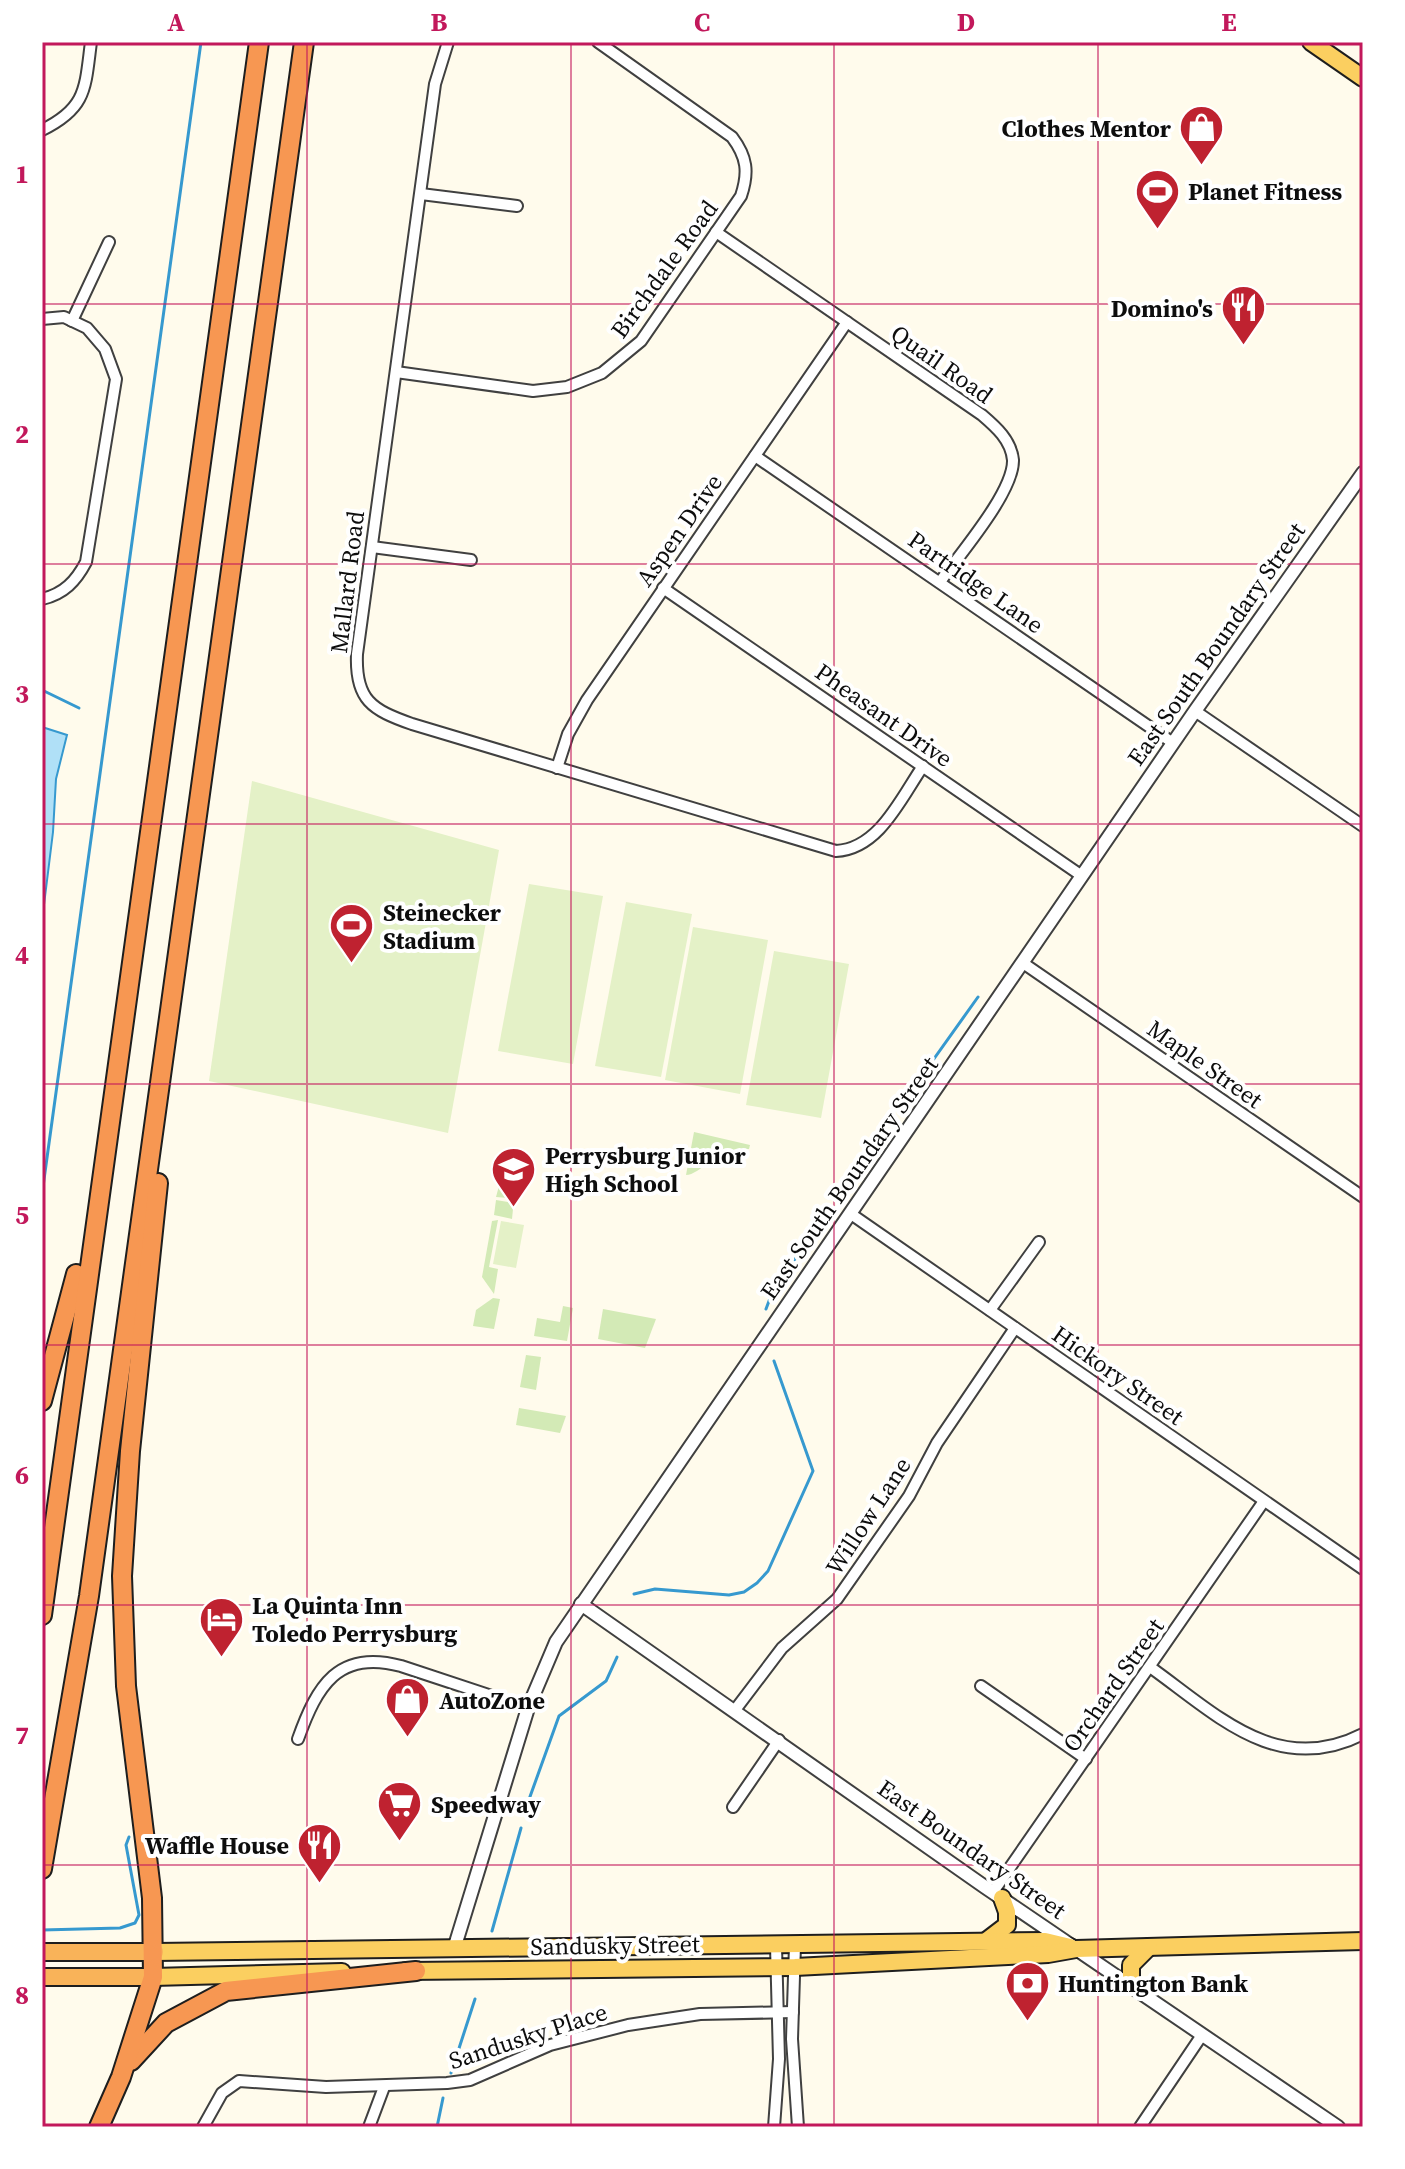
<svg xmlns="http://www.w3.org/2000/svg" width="1405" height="2169" viewBox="0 0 1405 2169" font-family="'Source Serif 4',serif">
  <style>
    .green { fill: #d3eab6 }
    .pitch { fill: #e4f1c7 }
    .water { fill: #b0e0f7; stroke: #3699cf; stroke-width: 2 }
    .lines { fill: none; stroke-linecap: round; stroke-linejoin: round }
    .stream { stroke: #3699cf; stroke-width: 3 }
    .minor-casing { stroke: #404040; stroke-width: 14 }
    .tertiary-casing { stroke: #404040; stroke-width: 16 }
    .primary-casing { stroke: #1e1e1e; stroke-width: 20 }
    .trunk-casing { stroke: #1e1e1e; stroke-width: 20 }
    .motorway-casing { stroke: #1e1e1e; stroke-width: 22 }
    .minor { stroke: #fff; stroke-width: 10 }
    .tertiary { stroke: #fff; stroke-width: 12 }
    .primary { stroke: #fbcf60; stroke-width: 16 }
    .trunk { stroke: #f9b359; stroke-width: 16 }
    .motorway { stroke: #f79752; stroke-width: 18 }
    .grid { fill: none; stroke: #c2185b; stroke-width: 2; stroke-opacity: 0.55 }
    .labels { text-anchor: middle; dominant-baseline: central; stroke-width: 8; stroke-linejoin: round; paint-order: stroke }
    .poi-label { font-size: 24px; font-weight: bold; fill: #0d0d0d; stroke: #fff; text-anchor: start }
    .street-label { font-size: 24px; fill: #0d0d0d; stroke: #fff }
    .neatline { fill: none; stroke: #c2185b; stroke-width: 3 }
    .grid-label { font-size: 26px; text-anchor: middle; font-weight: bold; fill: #c2185b }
  </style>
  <rect width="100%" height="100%" fill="#fffbec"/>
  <g class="green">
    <path d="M694 1132 750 1145 749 1149C715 1149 700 1175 686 1175Z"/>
    <path d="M500 1182 518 1184 516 1193 508 1198 496 1197Z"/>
    <path d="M496 1200 508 1202 513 1209 512 1219 494 1215Z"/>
    <path d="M498 1220 489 1267 498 1269 494 1294 482 1277 492 1221Z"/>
    <path d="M493 1298 500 1299 494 1329 473 1326 476 1310Z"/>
    <path d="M563 1306 573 1308 567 1341 534 1336 537 1318 560 1322Z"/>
    <path d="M603 1309 656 1319 645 1348 598 1339Z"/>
    <path d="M526 1355 541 1357 536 1390 520 1387Z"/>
    <path d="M519 1408 566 1416 560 1433 516 1425Z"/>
  </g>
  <g class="pitch">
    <path d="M252 781 499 850 448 1133 209 1081Z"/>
    <path d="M529 884 603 896 573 1064 498 1051Z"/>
    <path d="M626 902 692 914 661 1077 595 1066Z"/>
    <path d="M693 927 768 940 740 1094 665 1080Z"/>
    <path d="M774 951 849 964 821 1118 746 1105Z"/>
    <path d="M501 1221 524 1225 516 1268 493 1264Z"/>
  </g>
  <path class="water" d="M42 727 67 735 56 779 53 832 42 921Z"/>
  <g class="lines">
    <g class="stream">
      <path d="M42 690 79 708"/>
      <path d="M906 1098 978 997"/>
      <path d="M42 1194 201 42"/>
      <path d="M766 1309 772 1293 824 1217"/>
      <path d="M634 1594 655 1589 729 1595 744 1592 757 1583 768 1571 813 1471 774 1361"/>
      <path d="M527 1805 559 1716 606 1681 617 1657"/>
      <path d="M42 1930 120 1928 135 1923 139 1915 126 1845 129 1837"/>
      <path d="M492 1931 521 1828"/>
      <path d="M451 2073 475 1999"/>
      <path d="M437 2127 443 2098"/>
    </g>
    <defs>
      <g id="minor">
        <path d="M448 42 435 84 357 654C355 700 372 710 412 724L836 851C879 849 901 798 923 766"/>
        <path d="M42 130C87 108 85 88 91 42"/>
        <path d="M421 194 517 206"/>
        <path d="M716 232 982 415C996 427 1011 440 1013 460 1014 492 959 555 940 582"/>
        <path d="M42 319 64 317 87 328 105 349 116 379 86 562C76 581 64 594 42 599"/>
        <path d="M72 321 109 242"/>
        <path d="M396 372 533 391 567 387 602 373 641 341 741 196C749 172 747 157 732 137L598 42"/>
        <path d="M755 456 1173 743"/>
        <path d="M372 547 471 560"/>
        <path d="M663 588 1082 876"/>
        <path d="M1195 711 1363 826"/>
        <path d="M557 768 568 734 587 700 847 322"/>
        <path d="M1023 963 1363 1197"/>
        <path d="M851 1214 1363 1569"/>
        <path d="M990 1310 1039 1242"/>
        <path d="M1150 1667C1216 1714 1277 1778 1363 1734"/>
        <path d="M981 1686 1086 1759"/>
        <path d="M735 1710 782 1648 837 1599 909 1496 937 1443 1015 1328"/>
        <path d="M298 1739C317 1686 338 1649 401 1666L528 1708"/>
        <path d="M733 1807 779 1740"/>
        <path d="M993 1892 1264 1501"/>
        <path d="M795 1945 792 2039 798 2127"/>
        <path d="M203 2127 222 2093 239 2081 326 2087 447 2083 470 2080 550 2045 628 2025 700 2014 793 2012"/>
        <path d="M369 2127 384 2087"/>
        <path d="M774 2127 779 2059 776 1946"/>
        <path d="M1140 2127 1202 2035"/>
      </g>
      <g id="tertiary">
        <path d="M581 1604 985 1887 1338 2127"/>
        <path d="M454 1949 528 1708 556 1642 1195 711 1363 473"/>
      </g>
      <g id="primary">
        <path d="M1311 42 1363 78"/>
        <path d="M986 1941 1007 1925V1912L1002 1898"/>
        <path d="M155 1952 1045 1941 1070 1947"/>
        <path d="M406 1971 795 1967 1048 1954 1076 1949 1363 1941"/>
        <path d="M153 1977 342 1972"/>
        <path d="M1131 1986V1965L1149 1947"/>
      </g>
      <g id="trunk">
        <path d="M42 1952H155"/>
        <path d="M42 1977H153"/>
      </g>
      <g id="motorway">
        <path d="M42 1401 76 1274"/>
        <path d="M42 1615 259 42"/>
        <path d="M42 1869 89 1596 304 42"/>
        <path d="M131 2061 166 2023 226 1991 416 1971"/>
        <path d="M99 2127 121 2077 153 1977 152 1898 126 1686 122 1576 130 1451 158 1183"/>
      </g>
    </defs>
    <use href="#minor" class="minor-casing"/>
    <use href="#tertiary" class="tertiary-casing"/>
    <use href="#primary" class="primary-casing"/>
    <use href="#trunk" class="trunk-casing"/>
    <use href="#motorway" class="motorway-casing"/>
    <use href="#minor" class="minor"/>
    <use href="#tertiary" class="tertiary"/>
    <use href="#primary" class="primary"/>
    <use href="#trunk" class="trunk"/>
    <use href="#motorway" class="motorway"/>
  </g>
  <path class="grid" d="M307 42V2127M571 42V2127M834 42V2127M1098 42V2127M42 304H1363M42 564H1363M42 824H1363M42 1084H1363M42 1345H1363M42 1605H1363M42 1865H1363"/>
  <defs>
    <symbol id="shop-pin" viewBox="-11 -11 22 30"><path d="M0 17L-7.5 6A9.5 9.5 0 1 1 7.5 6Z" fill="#bf2230" stroke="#fff"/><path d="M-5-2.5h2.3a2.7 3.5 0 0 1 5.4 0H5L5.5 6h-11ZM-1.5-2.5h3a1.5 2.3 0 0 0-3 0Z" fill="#fff"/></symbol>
    <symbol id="stadium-pin" viewBox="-11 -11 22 30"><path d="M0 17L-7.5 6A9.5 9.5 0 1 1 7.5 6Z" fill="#bf2230" stroke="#fff"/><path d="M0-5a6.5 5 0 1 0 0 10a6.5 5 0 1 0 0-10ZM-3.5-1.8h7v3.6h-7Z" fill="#fff"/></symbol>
    <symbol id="restaurant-pin" viewBox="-11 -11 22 30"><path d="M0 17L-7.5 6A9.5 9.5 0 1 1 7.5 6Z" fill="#bf2230" stroke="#fff"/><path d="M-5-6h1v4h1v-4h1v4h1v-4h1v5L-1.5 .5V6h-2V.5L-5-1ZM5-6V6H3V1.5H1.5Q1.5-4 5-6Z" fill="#fff"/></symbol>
    <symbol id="school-pin" viewBox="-11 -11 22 30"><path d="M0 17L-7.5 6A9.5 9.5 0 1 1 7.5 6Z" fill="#bf2230" stroke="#fff"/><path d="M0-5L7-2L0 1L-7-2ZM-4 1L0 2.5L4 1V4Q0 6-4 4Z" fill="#fff"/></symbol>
    <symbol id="hotel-pin" viewBox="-11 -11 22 30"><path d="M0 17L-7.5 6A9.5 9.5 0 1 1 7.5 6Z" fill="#bf2230" stroke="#fff"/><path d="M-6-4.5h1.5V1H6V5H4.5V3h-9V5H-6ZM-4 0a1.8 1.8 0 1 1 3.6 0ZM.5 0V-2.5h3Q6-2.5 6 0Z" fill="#fff"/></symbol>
    <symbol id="supermarket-pin" viewBox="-11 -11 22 30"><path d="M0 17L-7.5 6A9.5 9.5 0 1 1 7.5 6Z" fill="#bf2230" stroke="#fff"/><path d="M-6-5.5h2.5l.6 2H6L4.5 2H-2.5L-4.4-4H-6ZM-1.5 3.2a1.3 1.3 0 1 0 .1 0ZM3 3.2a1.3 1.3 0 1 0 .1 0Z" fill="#fff"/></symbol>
    <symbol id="bank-pin" viewBox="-11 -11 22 30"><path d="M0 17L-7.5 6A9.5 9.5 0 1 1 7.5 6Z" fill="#bf2230" stroke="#fff"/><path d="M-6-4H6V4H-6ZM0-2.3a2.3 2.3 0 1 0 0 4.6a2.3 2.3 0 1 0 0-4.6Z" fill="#fff"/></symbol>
  </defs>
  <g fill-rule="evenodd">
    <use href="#shop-pin" x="1176" y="102" width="51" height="69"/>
    <use href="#stadium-pin" x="1132" y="166" width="51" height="69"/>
    <use href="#restaurant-pin" x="1218" y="282" width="51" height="69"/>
    <use href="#stadium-pin" x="326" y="900" width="51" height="69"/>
    <use href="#school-pin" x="488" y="1144" width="51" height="69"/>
    <use href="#hotel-pin" x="196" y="1594" width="51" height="69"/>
    <use href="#shop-pin" x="382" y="1674" width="51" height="69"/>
    <use href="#supermarket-pin" x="374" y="1778" width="51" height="69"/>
    <use href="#restaurant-pin" x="294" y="1820" width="51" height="69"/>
    <use href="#bank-pin" x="1002" y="1958" width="51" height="69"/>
  </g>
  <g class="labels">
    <g class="poi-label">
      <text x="1171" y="128" text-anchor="end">Clothes Mentor</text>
      <text x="1188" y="191">Planet Fitness</text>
      <text x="1213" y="308" text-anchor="end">Domino's</text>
      <text x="383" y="912">Steinecker<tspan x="383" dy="28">Stadium</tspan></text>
      <text x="545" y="1155">Perrysburg Junior<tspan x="545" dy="28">High School</tspan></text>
      <text x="252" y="1605">La Quinta Inn<tspan x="252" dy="28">Toledo Perrysburg</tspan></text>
      <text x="439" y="1700">AutoZone</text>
      <text x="431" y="1804">Speedway</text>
      <text x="289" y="1845" text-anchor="end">Waffle House</text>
      <text x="1058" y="1983">Huntington Bank</text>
    </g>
    <g class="street-label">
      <text transform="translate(664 269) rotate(-54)">Birchdale Road</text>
      <text transform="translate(942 364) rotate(35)">Quail Road</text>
      <text transform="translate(679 530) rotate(-55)">Aspen Drive</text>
      <text transform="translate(347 582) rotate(-83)">Mallard Road</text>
      <text transform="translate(976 582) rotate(35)">Partridge Lane</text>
      <text transform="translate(1216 644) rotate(-55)">East South Boundary Street</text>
      <text transform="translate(884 715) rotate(35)">Pheasant Drive</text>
      <text transform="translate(1205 1064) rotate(35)">Maple Street</text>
      <text transform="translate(849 1178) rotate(-55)">East South Boundary Street</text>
      <text transform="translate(1118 1375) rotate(35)">Hickory Street</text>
      <text transform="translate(868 1516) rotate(-57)">Willow Lane</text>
      <text transform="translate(1113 1685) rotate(-55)">Orchard Street</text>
      <text transform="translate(972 1849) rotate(35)">East Boundary Street</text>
      <text transform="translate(615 1945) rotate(-1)">Sandusky Street</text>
      <text transform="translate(528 2036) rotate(-18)">Sandusky Place</text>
    </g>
  </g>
  <rect width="1405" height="2169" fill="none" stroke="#ffffff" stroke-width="88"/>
  <rect x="44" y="44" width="1317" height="2081" class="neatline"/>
  <g class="grid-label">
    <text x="176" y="31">A</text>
    <text x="439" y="31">B</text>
    <text x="702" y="31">C</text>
    <text x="966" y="31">D</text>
    <text x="1229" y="31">E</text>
    <text x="22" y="183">1</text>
    <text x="22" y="443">2</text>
    <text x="22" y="703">3</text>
    <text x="22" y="964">4</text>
    <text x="22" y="1224">5</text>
    <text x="22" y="1484">6</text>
    <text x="22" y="1744">7</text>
    <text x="22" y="2004">8</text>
  </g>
</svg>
